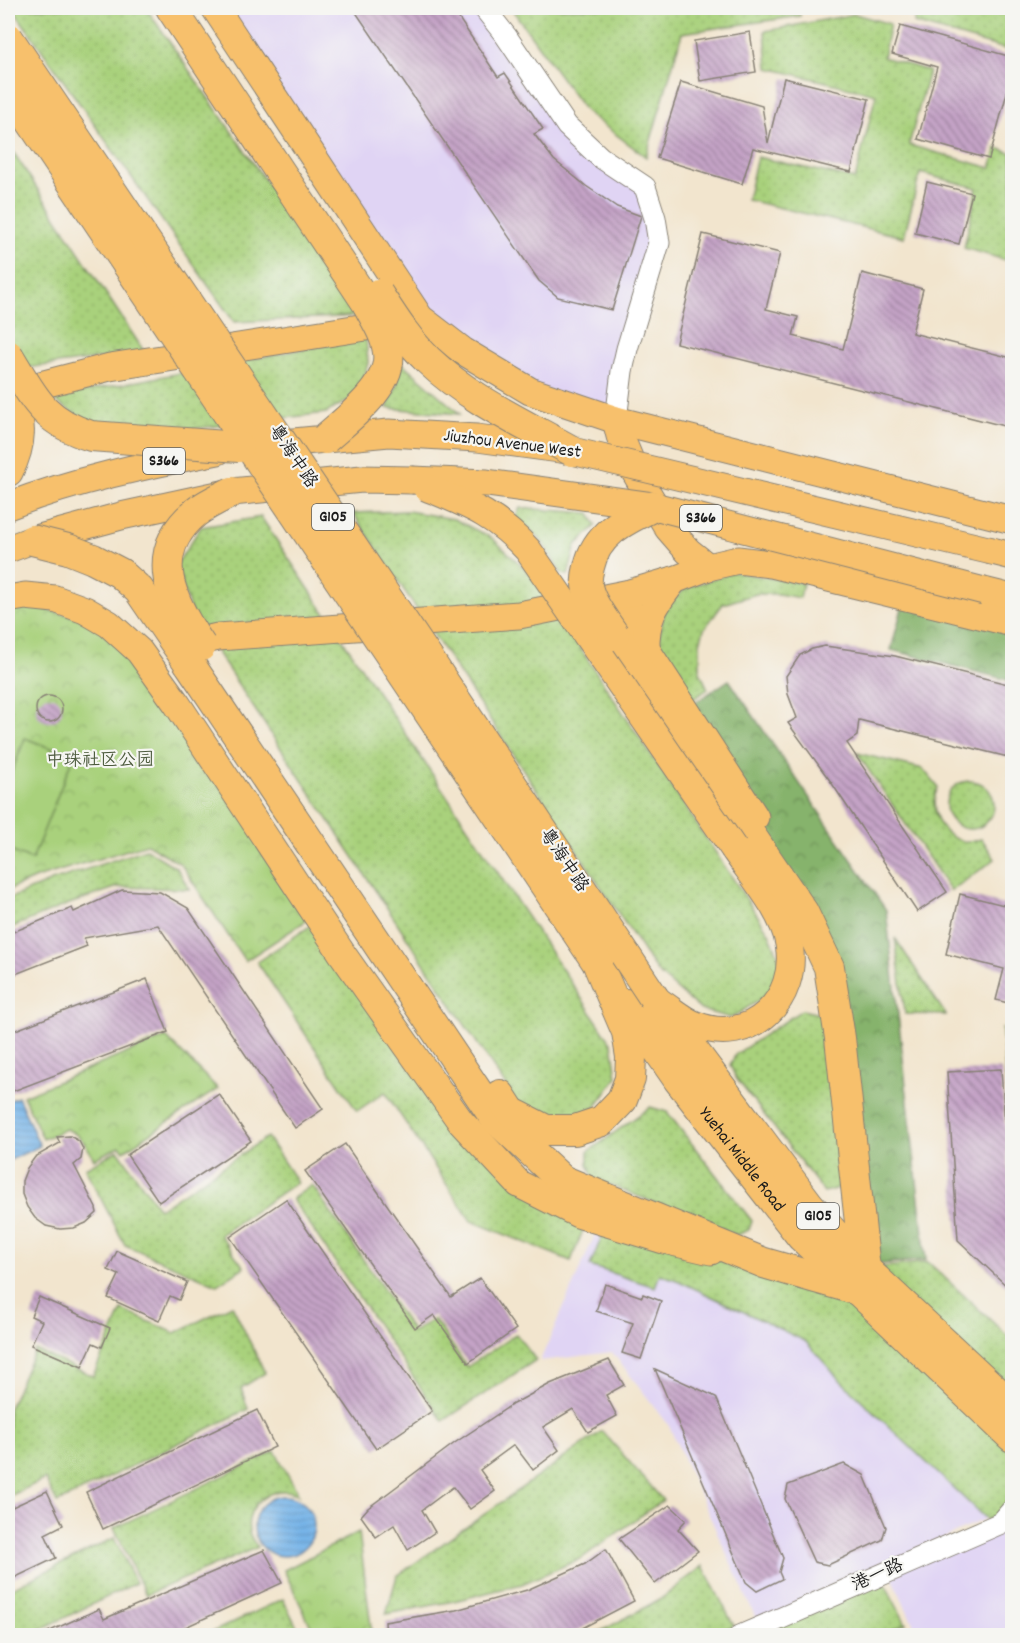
<svg xmlns="http://www.w3.org/2000/svg" width="1020" height="1643" viewBox="0 0 1020 1643" font-family="Dekko,'LXGW WenKai TC',sans-serif">
  <style>
    .built { fill: #e0d4f4 }
    .grass { fill: url(#grass-dots); stroke: #62764c; stroke-width: 1.5 }
    .forest { fill: url(#forest-crowns); stroke: #516844; stroke-width: 1.5 }
    .park { fill: url(#park-crowns); stroke: #62764c; stroke-width: 1.5 }
    .pitch { fill: #a9d17c; stroke: #62764c; stroke-width: 1.5 }
    .water { fill: url(#water-rules); stroke: #486882; stroke-width: 1.5 }
    .building { fill: url(#building-back-hatch) }
    .lines { fill: none; stroke-linecap: round; stroke-linejoin: round }
    .minor-casing { stroke: #878075; stroke-width: 23 }
    .major-casing { stroke: #878075; stroke-width: 29 }
    .highway-casing { stroke: #878075; stroke-width: 32 }
    .minor { stroke: #fff; stroke-width: 21 }
    .major { stroke: #f7c06c; stroke-width: 27 }
    .highway { stroke: #f7c06c; stroke-width: 30 }
    .major-bridge-casing { stroke: #878075; stroke-width: 29; stroke-linecap: butt }
    .highway-bridge-casing { stroke: #878075; stroke-width: 32; stroke-linecap: butt }
    .major-bridge { stroke: #f7c06c; stroke-width: 27 }
    .highway-bridge { stroke: #f7c06c; stroke-width: 30 }
    .labels { text-anchor: middle; dominant-baseline: central; stroke-width: 4.5; stroke-linejoin: round; paint-order: stroke }
    .shield { fill: #f6f6f2; stroke: #5d5d5c; stroke-width: 1.5 }
    .shield-label { font-size: 16px; font-weight: bold; fill: #1c1c1c }
    .street-label { font-size: 18px; fill: #1c1c1c; stroke: #f6f6f2 }
    .park-label { font-size: 18px; fill: #4d5b3e; stroke: #f6f6f2 }
  </style>
  <defs>
    <pattern id="grass-dots" width="8" height="8" patternUnits="userSpaceOnUse" patternTransform="scale(1.5)"><rect width="8" height="8" fill="#a9d17c"/><path d="M2 2h.1M6 6h.1" fill="none" stroke="#91b36b" stroke-width="1.8" stroke-linecap="round"/></pattern>
    <pattern id="forest-crowns" width="20" height="18" patternUnits="userSpaceOnUse" patternTransform="scale(1.5)"><rect width="20" height="18" fill="#86b36c"/><path d="M2 6a3 3 0 1 1 6 0M12 15a3 3 0 1 1 6 0" fill="none" stroke="#6d9158"/></pattern>
    <pattern id="park-crowns" width="20" height="18" patternUnits="userSpaceOnUse" patternTransform="scale(1.5)"><rect width="20" height="18" fill="#a9d17c"/><path d="M2 6a3 3 0 1 1 6 0M12 15a3 3 0 1 1 6 0" fill="none" stroke="#91b36b"/></pattern>
    <pattern id="water-rules" width="6" height="5" patternUnits="userSpaceOnUse" patternTransform="scale(1.5)"><rect width="6" height="5" fill="#75b3e8"/><path d="M0 2.5h6" fill="none" stroke="#6599c6"/></pattern>
    <pattern id="building-back-hatch" width="6" height="6" patternUnits="userSpaceOnUse" patternTransform="scale(1.5)"><rect width="6" height="6" fill="#c4a3c6"/><path d="M-1 5l2 2M0 0l6 6M5-1l2 2" fill="none" stroke="#9e84a0"/></pattern>
  </defs>
  <rect width="100%" height="100%" fill="#f6f6f2"/>
  <filter id="ink" filterUnits="userSpaceOnUse"><feTurbulence type="fractalNoise" baseFrequency=".0167" numOctaves="2"/><feDisplacementMap in="SourceGraphic" scale="12" xChannelSelector="R" yChannelSelector="G"/><feConvolveMatrix kernelMatrix="1 2 1 2 8 2 1 2 1" color-interpolation-filters="sRGB"/></filter>
  <filter id="wash" filterUnits="userSpaceOnUse"><feTurbulence type="fractalNoise" baseFrequency=".008" numOctaves="4" result="noise"/><feDisplacementMap in="SourceGraphic" scale="24" xChannelSelector="R" yChannelSelector="G"/><feGaussianBlur stdDeviation="1.35" result="paint"/><feColorMatrix in="noise" values="0 0 0 0 0 0 0 0 0 0 0 0 0 0 0 0 0 1.4 0 .05"/><feComposite in="paint" operator="in"/></filter>
  <g filter="url(#wash)">
    <rect width="100%" height="100%" fill="#f2e5ce"/>
    <g class="built">
      <path d="M215 8H484L567 125 645 187 654 218 616 420 530 391 420 318Z"/>
      <path d="M600 1223 1012 1440V1506L759 1625 668 1424 612 1352 540 1361Z"/>
      <path d="M1012 1513V1635H918L890 1572Z"/>
    </g>
    <g class="grass">
      <path d="M12 8H146L359 316 234 322Z"/>
      <path d="M511 8H799L800 16 682 33 646 157 585 111Z"/>
      <path d="M918 8H986L1012 15V51L914 23Z"/>
      <path d="M855 14 890 24 883 57 929 71 909 145 991 168 997 148 1012 153V262L964 248 977 188 920 173 904 237 747 200 757 157 855 179 876 94 768 68 765 31Z"/>
      <path d="M8 144 145 353 26 368 8 339Z"/>
      <path d="M366 337 368 363 359 394 326 413 166 432 94 427 51 398Z"/>
      <path d="M401 362 460 414 387 408 397 385Z"/>
      <path d="M520 508 590 513 596 526 576 545 568 575 562 574 540 539 516 517Z"/>
      <path d="M408 511 454 519 492 538 531 574 769 933 783 967 766 996 731 1018 701 1010 658 973 353 513Z"/>
      <path d="M261 517 612 1044 617 1077 594 1109 555 1122 519 1106 192 615 176 565 201 527Z"/>
      <path d="M733 572 803 583 800 598 778 594H756L723 604 704 629 700 643V672L708 689 693 699 657 645 666 606 686 588Z"/>
      <path d="M857 753 923 769 938 787C928 808 939 836 963 841 969 842 976 840 982 839L995 859 951 891Z"/>
      <circle cx="970" cy="805" r="24"/>
      <path d="M146 849 177 868 189 889 118 887 69 904 8 929V899L52 881Z"/>
      <path d="M313 924 454 1126 585 1225 571 1261 471 1221 385 1092 357 1111 257 962Z"/>
      <path d="M895 938 946 1015 905 1014Z"/>
      <path d="M802 1010 819 1014 830 1027 843 1179 838 1188 824 1192 736 1078 730 1065 736 1054Z"/>
      <path d="M650 1107 667 1112 752 1221 749 1230 737 1235 594 1179 588 1164V1152Z"/>
      <path d="M267 1137 297 1182 220 1235 244 1267 217 1285 125 1245 85 1168 118 1150 159 1209Z"/>
      <path d="M312 1185 413 1332 434 1319 467 1367 516 1334 536 1360 443 1421 292 1199Z"/>
      <path d="M605 1229 856 1295 1012 1445V1498L995 1516 987 1520 839 1379 805 1341 679 1281 660 1274 655 1287 590 1266Z"/>
      <path d="M928 1262 1012 1340V1404L867 1269Z"/>
      <path d="M232 1305 265 1373 241 1388 248 1409 57 1503 45 1479 8 1497V1410L35 1350 93 1376 122 1310 175 1333Z"/>
      <path d="M602 1431 663 1500 582 1558 522 1584 454 1601 386 1614 397 1576Z"/>
      <path d="M275 1451 299 1495C266 1478 231 1520 258 1547L146 1595 114 1528Z"/>
      <path d="M114 1538 136 1583 29 1635H8V1590Z"/>
      <path d="M703 1566 734 1626 712 1635H594L662 1598Z"/>
      <path d="M883 1580 906 1624 879 1635 757 1636Z"/>
      <path d="M283 1599 299 1631 295 1635H206Z"/>
    </g>
    <g class="forest">
      <path d="M903 604 1012 629V681L891 650Z"/>
      <path d="M729 680 886 910 926 1260 871 1265 829 967 687 708Z"/>
    </g>
    <g class="park">
      <path d="M8 600 108 625 315 915 245 961 181 864 147 844 36 878 8 890Z"/>
      <path d="M1002 1029 1012 1032V1166Z"/>
      <path d="M166 1037 218 1089 124 1151 120 1146 94 1159C86 1144 81 1135 66 1129L43 1139 23 1096Z"/>
      <path d="M359 1532 372 1635H315L284 1570Z"/>
    </g>
    <path class="pitch" d="M25 738 73 757 32 860 8 850V782Z"/>
    <g class="water">
      <path d="M18 1097 40 1146 8 1161V1101Z"/>
      <circle cx="284" cy="1526" r="30"/>
    </g>
    <g id="blocks">
      <g class="building">
        <path d="M353 8H452L498 77 505 73 543 129 534 134 554 160 586 186 617 207 641 216 612 310 558 297 539 281Z"/>
        <path d="M900 26 1012 57V90L1008 89 989 159 918 139 937 67 892 54Z"/>
        <path d="M750 32 756 72 700 81 694 41Z"/>
        <path d="M784 78 869 99 851 172 753 148 742 184 657 158 681 82 762 106 768 143Z"/>
        <path d="M927 182 972 193 959 244 915 233Z"/>
        <path d="M703 234 780 253 766 309 798 317 793 336 843 349 862 273 923 289 912 333 1012 358V428L676 343Z"/>
        <path d="M825 646 895 656 1012 685V758L859 720 857 736 847 743 947 892 917 912 831 782 788 723 797 718 788 694 786 676 800 655 812 649Z"/>
        <circle cx="49" cy="709" r="13"/>
        <path d="M122 890 160 892 188 908 323 1109 295 1128 158 925 84 938 87 946 8 977V934L72 908 74 912Z"/>
        <path d="M960 894 1012 907V1004L996 1000 1004 969 946 954Z"/>
        <path d="M147 979 168 1032 8 1093V1033Z"/>
        <path d="M1001 1069 1012 1222V1291L958 1240 947 1072Z"/>
        <path d="M219 1094 251 1141 159 1202 127 1155Z"/>
        <path d="M70 1136 79 1141 83 1149 81 1159 74 1165 96 1208 97 1213 86 1223 74 1228 60 1229 46 1226 35 1218 27 1207 22 1194V1181L27 1168 35 1157 60 1143 57 1137Z"/>
        <path d="M345 1144 451 1297 480 1278 516 1329 468 1363 434 1315 415 1328 305 1171Z"/>
        <path d="M286 1199 432 1411 376 1449 230 1237Z"/>
        <path d="M117 1251 187 1282 179 1300 170 1296 159 1321 108 1298 119 1275 108 1270Z"/>
        <path d="M605 1284 642 1297 643 1294 661 1301 641 1359 622 1353 633 1323 596 1311Z"/>
        <path d="M39 1297 110 1328 102 1347 93 1343 82 1367 31 1345 42 1321 31 1316Z"/>
        <path d="M609 1360 624 1385 606 1395 617 1416 588 1432 573 1409 543 1427 559 1450 533 1470 514 1445 480 1470 495 1491 470 1509 453 1487 422 1510 435 1532 408 1550 394 1525 376 1537 361 1516 368 1508 456 1442 513 1404 550 1384Z"/>
        <path d="M655 1369 716 1397 783 1558 779 1572 782 1579 757 1591 746 1582Z"/>
        <path d="M257 1410 275 1447 103 1529 86 1492Z"/>
        <path d="M844 1464 864 1475 886 1527 882 1540 828 1565 814 1562 785 1499 788 1485Z"/>
        <path d="M47 1491 63 1525 45 1534 56 1558 14 1578 8 1564V1509Z"/>
        <path d="M670 1505 686 1520 678 1529 698 1551 655 1584 619 1539Z"/>
        <path d="M606 1549 634 1601 569 1635H386L385 1622 456 1610 527 1590 585 1564Z"/>
        <path d="M264 1550 282 1583 168 1635H41L99 1609 104 1619Z"/>
      </g>
    </g>
  </g>
  <g filter="url(#ink)">
    <use href="#blocks" fill-opacity="0" stroke="#878075" stroke-width="1.5"/>
    <g class="lines">
      <defs>
        <g id="minor">
          <path d="M484 8 506 36 567 126 600 157 645 187 655 218 659 243 627 349 622 371 616 420"/>
          <path d="M740 1636 1001 1523 1012 1510"/>
        </g>
        <g id="major">
          <path d="M215 8 420 318 463 351 530 391 616 420 1012 520"/>
          <path d="M9 393 110 367 398 322"/>
          <path d="M616 420 620 436 635 472 668 528 688 551 708 567"/>
          <path d="M262 445 389 433 477 438 567 450"/>
          <path d="M8 506C75 480 146 465 218 451"/>
          <path d="M8 549 32 540 121 516 232 492 362 479 412 480"/>
          <path d="M992 551 1012 556"/>
          <path d="M984 591 1012 598"/>
          <path d="M630 593C626 606 629 617 633 629L755 817"/>
          <path d="M8 599 25 596 55 599 85 610 109 624 139 651 177 704 343 955 461 1122 519 1184 578 1214 664 1240 711 1251"/>
          <path d="M179 646 218 637 519 615 630 593 674 580 708 567 738 560 771 564 1012 623"/>
          <path d="M646 649C645 617 655 605 674 580"/>
          <path d="M661 1003C672 1010 684 1021 696 1025 751 1047 799 999 789 944 784 912 753 877 734 849"/>
        </g>
        <g id="highway">
          <path d="M171 8 367 303"/>
          <path d="M8 394C24 419 21 446 8 471"/>
          <path d="M614 635 803 912 829 967 840 1038 865 1269"/>
          <path d="M189 663 495 1118 562 1180 764 1263 858 1290"/>
          <path d="M654 998 809 1205 865 1269 1012 1406"/>
          <path id="s1" d="M626 1004 678 1079 802 1237 1012 1437"/>
          <path d="M500 1095 511 1112 546 1130H575L602 1121 622 1100 630 1079 631 1057 627 1032 597 962"/>
        </g>
      </defs>
      <use href="#minor" class="minor-casing"/>
      <use href="#major" class="major-casing"/>
      <use href="#highway" class="highway-casing"/>
      <use href="#minor" class="minor"/>
      <use href="#major" class="major"/>
      <use href="#highway" class="highway"/>
      <defs>
        <g id="major-bridge">
          <path d="M572 451 992 551"/>
          <path d="M412 480 487 483 654 506 984 591"/>
          <path d="M426 487C469 505 495 514 528 550L734 849"/>
        </g>
        <g id="highway-bridge">
          <path d="M8 38 425 654 654 998"/>
          <path d="M8 87 597 962"/>
          <path d="M378 294C393 317 408 341 428 360 469 399 524 424 572 451"/>
          <path d="M8 355C33 396 42 421 91 436L239 447"/>
          <path d="M325 439C347 419 393 386 388 352 386 335 376 320 368 305"/>
          <path d="M32 540 68 549 93 559 120 573 139 590 189 663"/>
          <path d="M614 635C605 621 592 606 588 590 586 583 587 574 589 567 596 533 625 520 654 506"/>
          <path d="M201 646C172 603 146 554 195 513 206 504 220 498 232 492"/>
        </g>
      </defs>
      <use href="#major-bridge" class="major-bridge-casing"/>
      <use href="#highway-bridge" class="highway-bridge-casing"/>
      <use href="#major-bridge" class="major-bridge"/>
      <use href="#highway-bridge" class="highway-bridge"/>
    </g>
  </g>
  <g class="labels">
    <g class="shield">
      <rect x="143" y="448" width="42" height="26" rx="4.5"/>
      <rect x="312" y="504" width="42" height="26" rx="4.5"/>
      <rect x="680" y="505" width="42" height="26" rx="4.5"/>
      <rect x="797" y="1203" width="42" height="26" rx="4.5"/>
    </g>
    <g class="shield-label">
      <text x="164" y="461">S366</text>
      <text x="333" y="517">G105</text>
      <text x="701" y="518">S366</text>
      <text x="818" y="1216">G105</text>
    </g>
    <g class="street-label">
      <text transform="translate(512 445) rotate(7)">Jiuzhou Avenue West</text>
      <text transform="translate(292 457) rotate(56)">粤海中路</text>
      <text transform="translate(563 861) rotate(56)">粤海中路</text>
      <text stroke="none"><textPath href="#s1" startOffset="194">Yuehai Middle Road</textPath></text>
      <text transform="translate(878 1576) rotate(-24)">港一路</text>
    </g>
    <g class="park-label">
      <text x="100" y="761">中珠社区公园</text>
    </g>
  </g>
  <rect width="1020" height="1643" fill="none" stroke="#f6f6f2" stroke-width="30"/>
</svg>
